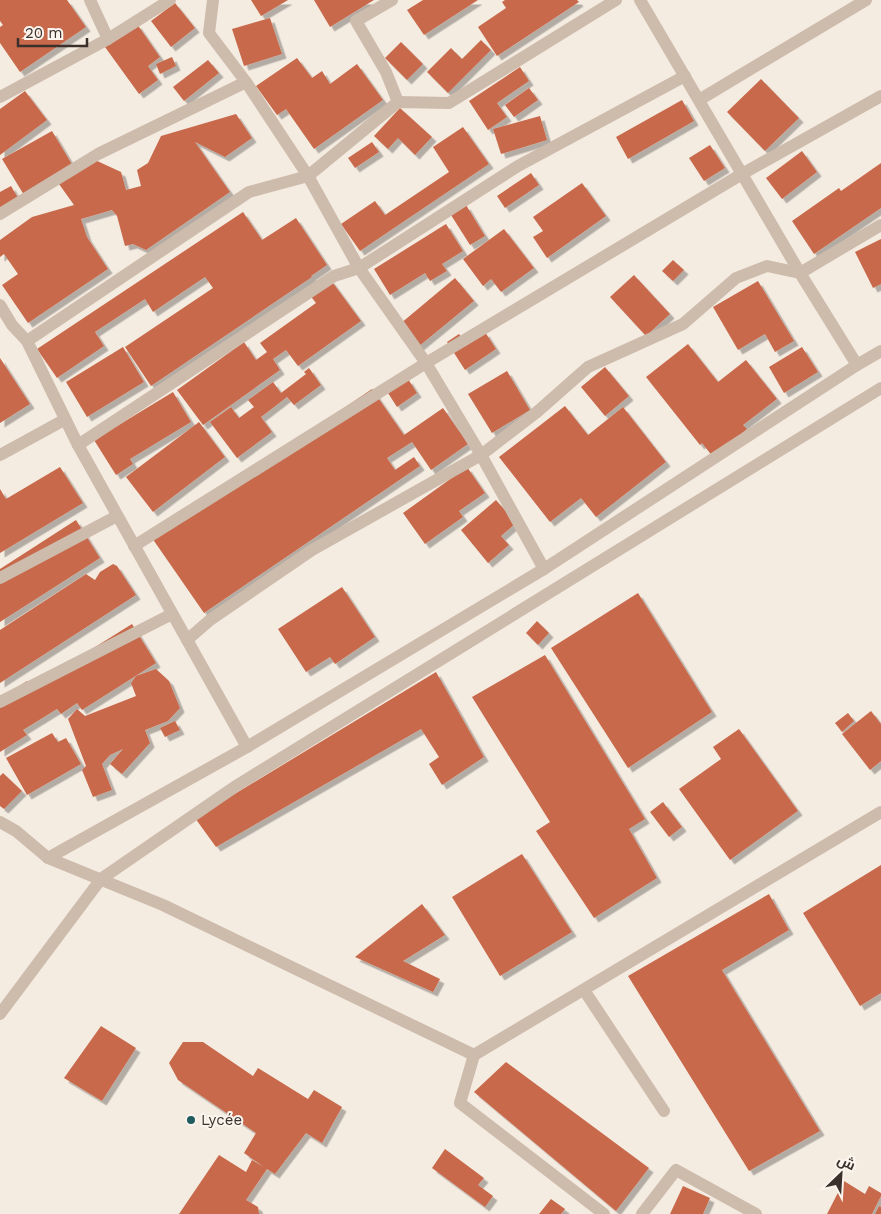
<svg xmlns="http://www.w3.org/2000/svg" width="881" height="1214" viewBox="0 0 881 1214" font-family="'Work Sans',Cairo,sans-serif">
  <style>
    .building { fill: #c8694b; filter: url(#shadow) }
    .lines { fill: none; stroke-linecap: round; stroke-linejoin: round }
    .minor { stroke: #cdbbac; stroke-width: 12 }
    .poi-dot { fill: #1f5a5e; stroke: #fbf5ee; stroke-width: 2 }
    .labels { text-anchor: middle; dominant-baseline: central; stroke-width: 4; stroke-linejoin: round; paint-order: stroke }
    .poi-label { font-size: 15px; fill: #3b302b; stroke: #fbf5ee; text-anchor: start }
  </style>
  <defs>
    <filter id="shadow"><feDropShadow dx="4.5" dy="4.5" stdDeviation="0" flood-color="#0004"/></filter>
  </defs>
  <rect width="100%" height="100%" fill="#f4ebe1"/>
  <g class="building">
    <path d="M0 0H67L86 27 20 72 0 43V27L3 25 0 21Z"/>
    <path d="M251 0H288L261 16Z"/>
    <path d="M314 0H374L330 27Z"/>
    <path d="M423 0H478L424 35 407 10Z"/>
    <path d="M505 0H577L579 2 497 56 478 27 506 8 502 2Z"/>
    <path d="M175 3 195 28 171 47 151 21Z"/>
    <path d="M270 18 282 54 244 66 232 29Z"/>
    <path d="M137 24 160 57 148 66 158 80 139 94 105 47Z"/>
    <path d="M481 40 491 50 448 93 427 72 451 48 462 59Z"/>
    <path d="M401 42 423 64 407 80 385 58Z"/>
    <path d="M172 57 176 66 160 74 156 64Z"/>
    <path d="M297 58 312 78 322 71 330 84 357 64 383 100 314 149 286 109 277 115 256 86Z"/>
    <path d="M208 60 219 73 184 101 173 87Z"/>
    <path d="M520 67 529 81 497 103 507 117 488 130 469 101Z"/>
    <path d="M761 79 799 118 765 151 727 112Z"/>
    <path d="M529 88 538 100 514 117 505 105Z"/>
    <path d="M25 91 47 120 0 155V109Z"/>
    <path d="M682 100 694 121 628 159 616 137Z"/>
    <path d="M400 108 432 137 415 155 398 138 388 149 374 136Z"/>
    <path d="M236 114 252 138 225 157 195 142 230 192 146 250 133 244 125 246 117 216 112 210 81 219 87 237 108 269 28 323 2 285 18 274 4 254 0 257V240L32 217 74 205 59 184 95 160 121 172 126 190 141 186 137 170 148 163 161 136Z"/>
    <path d="M540 116 547 140 501 154 493 129Z"/>
    <path d="M463 127 489 164 360 251 341 224 375 201 385 215 449 172 433 147Z"/>
    <path d="M52 131 73 166 24 195 2 159Z"/>
    <path d="M372 142 379 152 355 168 348 158Z"/>
    <path d="M710 145 725 168 704 181 689 158Z"/>
    <path d="M802 151 817 172 782 199 766 178Z"/>
    <path d="M881 163V208L814 254 792 221 839 188 841 191Z"/>
    <path d="M531 173 539 185 505 208 497 196Z"/>
    <path d="M582 183 606 216 547 258 533 237 543 231 533 217Z"/>
    <path d="M11 186 18 198 0 209V192Z"/>
    <path d="M466 205 485 236 470 245 451 215Z"/>
    <path d="M243 212 262 240 296 218 327 265 311 276 312 277 151 386 125 347 213 288 205 277 153 312 145 299 95 332 104 346 57 378 37 349Z"/>
    <path d="M446 224 463 251 442 264 447 271 430 281 425 273 390 295 374 269Z"/>
    <path d="M504 229 534 268 501 292 491 279 483 286 463 259Z"/>
    <path d="M881 239V284L873 288 855 252Z"/>
    <path d="M673 260 684 270 673 281 662 271Z"/>
    <path d="M634 275 670 314 646 336 610 297Z"/>
    <path d="M455 278 474 301 418 347 400 324Z"/>
    <path d="M330 279 361 321 298 366 286 350 273 359 280 370 203 425 177 390 244 342 256 360 267 352 260 343 316 303 309 294Z"/>
    <path d="M758 281 794 341 775 352 765 334 738 350 713 307Z"/>
    <path d="M485 332 496 349 465 370 447 342 459 334 466 344Z"/>
    <path d="M688 344 718 382 746 360 777 399 743 425 747 429 713 457 702 443 700 445 646 377Z"/>
    <path d="M123 347 144 382 87 417 66 382Z"/>
    <path d="M802 347 818 372 784 393 769 367Z"/>
    <path d="M0 358 30 404 0 423Z"/>
    <path d="M605 367 629 396 605 416 581 387Z"/>
    <path d="M309 368 321 385 294 405 287 397 261 417 272 432 237 458 210 422 231 407 239 418 254 407 248 400 273 382 281 393 306 374 304 372Z"/>
    <path d="M507 371 530 410 492 433 468 394Z"/>
    <path d="M408 379 417 393 397 407 388 393Z"/>
    <path d="M372 389 404 435 443 408 468 444 431 470 412 442 387 458 395 470 414 457 420 466 204 613 152 538Z"/>
    <path d="M173 392 191 422 130 459 133 464 116 475 94 440Z"/>
    <path d="M565 406 588 435 623 407 666 462 596 517 581 498 550 522 499 457Z"/>
    <path d="M199 422 225 457 153 512 126 477Z"/>
    <path d="M60 467 83 503 0 553V489L6 499Z"/>
    <path d="M467 467 485 493 459 511 463 517 425 544 403 513Z"/>
    <path d="M496 500 516 523 501 536 509 545 488 563 461 530Z"/>
    <path d="M76 520 100 558 0 622V569Z"/>
    <path d="M113 564 117 566 136 595 0 683V630L86 574 95 580 100 572Z"/>
    <path d="M342 587 375 637 335 664 330 657 306 672 278 629Z"/>
    <path d="M638 593 712 712 628 768 551 648Z"/>
    <path d="M537 621 549 633 538 645 526 633Z"/>
    <path d="M132 624 156 663 82 710 77 703 61 714 57 709 23 730 27 735 0 752V698L27 681 31 687Z"/>
    <path d="M545 655 645 819 629 829 657 878 594 918 536 831 550 822 472 697Z"/>
    <path d="M156 669 169 681 180 708 168 721 145 730 150 743 122 774 110 764 123 749 110 755 102 764 112 790 93 797 82 770 86 766 68 719 77 709 85 716 136 696 131 683 136 676Z"/>
    <path d="M436 672 484 757 442 785 429 764 439 757 421 729 216 847 195 818Z"/>
    <path d="M871 711 881 724V761L870 770 842 734Z"/>
    <path d="M848 713 854 721 842 732 835 723Z"/>
    <path d="M175 721 180 730 165 737 160 728Z"/>
    <path d="M739 729 798 811 730 860 679 789 721 759 713 747Z"/>
    <path d="M52 733 58 742 66 738 81 764 27 795 6 758Z"/>
    <path d="M3 773 22 791 4 809 0 806V776Z"/>
    <path d="M663 802 682 827 669 837 650 812Z"/>
    <path d="M522 854 572 932 500 976 452 897Z"/>
    <path d="M881 865V993L860 1006 803 913Z"/>
    <path d="M769 894 789 930 722 970 820 1131 749 1171 628 976Z"/>
    <path d="M422 904 445 935 403 961 440 979 433 992 355 957Z"/>
    <path d="M101 1026 136 1048 102 1101 64 1078Z"/>
    <path d="M183 1042H203L253 1076 258 1068 308 1099 314 1090 342 1107 322 1143 306 1133 275 1174 267 1169 246 1200 258 1207 259 1214H179L219 1155 246 1172 252 1160 264 1167 244 1153 256 1133 178 1080 169 1063Z"/>
    <path d="M506 1062 649 1168 616 1211 474 1092Z"/>
    <path d="M445 1149 484 1178 478 1185 493 1196 485 1207 432 1168Z"/>
    <path d="M844 1181 865 1194 869 1186 881 1193V1196L872 1214H827Z"/>
    <path d="M683 1186 710 1198 703 1214H670Z"/>
    <path d="M551 1199 565 1209 561 1214H539Z"/>
    <path d="M879 1206 881 1207V1214H875Z"/>
  </g>
  <g class="lines">
    <g class="minor">
      <path d="M90 0 108 39"/>
      <path d="M213 0 209 33 246 82 308 176 359 268 426 363 481 455 544 569"/>
      <path d="M392 0 356 21 386 72 398 102"/>
      <path d="M640 0 800 273 857 365"/>
      <path d="M0 97 108 39 170 0"/>
      <path d="M699 100 866 0"/>
      <path d="M0 214 98 154 246 82"/>
      <path d="M0 305 12 325 27 341 78 445 247 747 544 569 857 365 881 351"/>
      <path d="M27 341 249 192 308 176 398 102 449 103 616 0"/>
      <path d="M78 445 334 276 359 268 518 166 685 76"/>
      <path d="M0 455 64 420"/>
      <path d="M134 546 426 363 742 174 881 96"/>
      <path d="M0 578 117 516"/>
      <path d="M187 640 210 620 312 550 481 455 537 412 588 367 683 324 736 278 767 266 800 273 881 225"/>
      <path d="M0 702 172 614"/>
      <path d="M0 822 16 831 48 858 163 905 474 1055 881 812"/>
      <path d="M48 858 247 747"/>
      <path d="M584 990 664 1111"/>
      <path d="M0 1014 101 879 236 786 881 388"/>
      <path d="M474 1055 460 1103 604 1214"/>
      <path d="M642 1214 676 1170 756 1214"/>
    </g>
  </g>
  <circle class="poi-dot" cx="191" cy="1120" r="5"/>
  <g class="labels">
    <g class="poi-label">
      <text x="201" y="1120">Lycée</text>
    </g>
  </g>
  <g transform="translate(841 1174) rotate(25)" stroke="#fbf5ee" stroke-width="4" paint-order="stroke">
  <path d="M0-4L9 19L0 12L-9 19Z" fill="#3b302b"/>
  <text y="-8" font-size="14" font-weight="bold" text-anchor="middle" fill="#3b302b">ش</text>
  </g>
  <path d="M18 38v8h69v-8" fill="none" stroke="#3b302b" stroke-width="2.5"/>
  <text x="25" y="38" font-size="15" fill="#3b302b" stroke="#fbf5ee" stroke-width="4" paint-order="stroke">20 m</text>
</svg>
